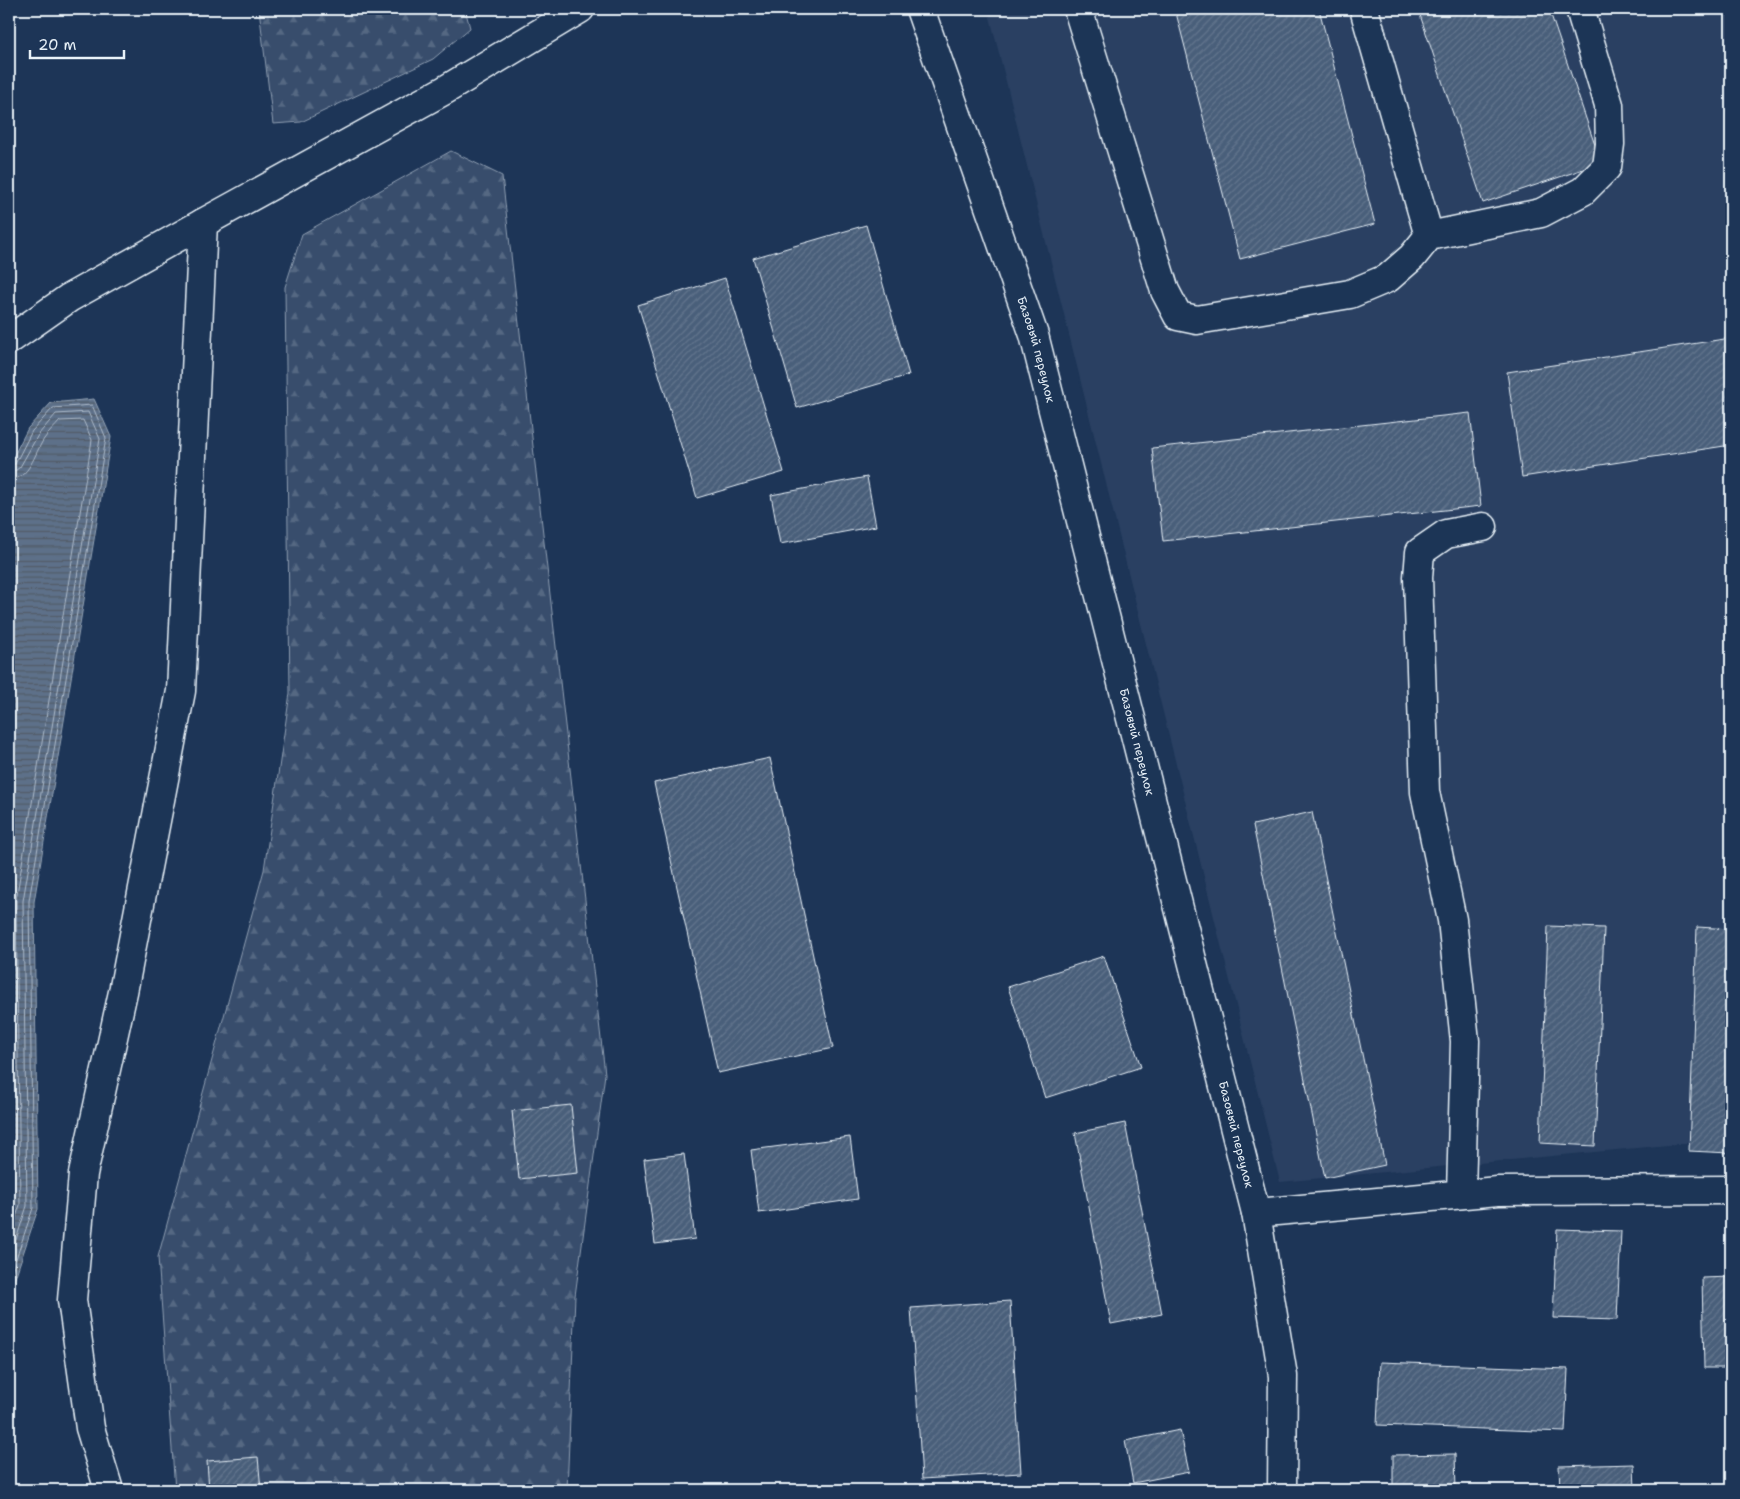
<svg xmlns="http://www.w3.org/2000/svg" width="1740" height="1499" viewBox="0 0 1740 1499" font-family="'Shantell Sans',sans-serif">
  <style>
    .built { fill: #2a4162 }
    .forest { fill: url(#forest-firs); stroke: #909fb2 }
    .water { fill: url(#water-rules); stroke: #95a4b5 }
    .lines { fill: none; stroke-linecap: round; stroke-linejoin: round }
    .shore { stroke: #b0bdcc; stroke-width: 1 }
    .building { fill: url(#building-hatch); stroke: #e8f1f8 }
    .minor-casing { stroke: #e8f1f8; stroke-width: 31 }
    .minor { stroke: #1d3557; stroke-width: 28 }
    .labels { text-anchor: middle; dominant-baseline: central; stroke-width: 4; stroke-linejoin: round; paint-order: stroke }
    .street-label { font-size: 12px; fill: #e8f1f8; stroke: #1d3557 }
  </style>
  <defs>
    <pattern id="forest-firs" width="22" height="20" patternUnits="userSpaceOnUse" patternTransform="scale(1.25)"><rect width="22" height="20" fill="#374d6c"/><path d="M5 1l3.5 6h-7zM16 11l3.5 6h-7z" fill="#546782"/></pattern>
    <pattern id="water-rules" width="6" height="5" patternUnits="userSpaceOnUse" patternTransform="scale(1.25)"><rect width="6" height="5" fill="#5d7089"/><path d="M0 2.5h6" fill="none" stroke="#505a66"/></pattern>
    <pattern id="building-hatch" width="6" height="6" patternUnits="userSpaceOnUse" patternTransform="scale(1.25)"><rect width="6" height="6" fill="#495e7a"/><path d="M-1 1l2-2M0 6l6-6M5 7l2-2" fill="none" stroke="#63768e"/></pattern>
  </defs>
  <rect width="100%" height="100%" fill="#1d3557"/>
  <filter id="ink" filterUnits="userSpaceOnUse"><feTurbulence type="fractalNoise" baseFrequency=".02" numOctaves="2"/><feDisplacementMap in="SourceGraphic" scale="10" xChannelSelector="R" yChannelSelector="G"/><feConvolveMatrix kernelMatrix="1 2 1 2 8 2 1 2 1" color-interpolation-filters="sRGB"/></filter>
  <g filter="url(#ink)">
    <path class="built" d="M988 9H1731V1139L1280 1182Z"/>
    <g class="forest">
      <path d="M259 9H465L470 28 433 59 301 122 273 124Z"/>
      <path d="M451 151 502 176 605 1074 575 1296 567 1490H175L158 1257 264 870 290 693 285 287 302 234Z"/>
    </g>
    <path class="water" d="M94 399 111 437 34 902 38 1209 9 1296V465L28 428 51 403Z"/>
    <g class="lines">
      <g class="shore">
        <path d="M9 466 15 464 32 431 53 408 92 405 106 438 29 901 33 1208 9 1280"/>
        <path d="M9 472 15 471 20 467 38 435 56 414 88 412 100 439 23 901 27 1206 9 1261"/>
        <path d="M9 480C30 479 34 454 44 439 48 433 55 427 60 421L83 420 92 440 16 900 20 1205 9 1238"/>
      </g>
    </g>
    <g class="building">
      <path d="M1175 9H1319L1375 224 1240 259Z"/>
      <path d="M1418 9H1549L1601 163 1483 203Z"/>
      <path d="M866 225 909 375 797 408 753 258Z"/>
      <path d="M725 278 784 472 697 498 638 305Z"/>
      <path d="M1731 338V445L1522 477 1507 372Z"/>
      <path d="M1470 413 1481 506 1163 541 1152 448Z"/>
      <path d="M867 477 876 526 780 544 771 495Z"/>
      <path d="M770 758 833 1048 718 1073 654 783Z"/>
      <path d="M1312 812 1385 1165 1325 1178 1253 825Z"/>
      <path d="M1548 926 1604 928 1595 1146 1540 1143Z"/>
      <path d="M1697 927 1731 929 1730 1153 1689 1151Z"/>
      <path d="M1104 956 1141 1067 1045 1098 1008 987Z"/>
      <path d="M571 1105 578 1173 519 1179 512 1111Z"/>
      <path d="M1125 1123 1162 1314 1111 1324 1075 1133Z"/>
      <path d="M850 1137 858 1199 759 1213 751 1150Z"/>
      <path d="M684 1154 695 1239 655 1244 644 1159Z"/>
      <path d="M1557 1229 1621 1231 1617 1320 1553 1318Z"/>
      <path d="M1731 1277V1368H1704L1702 1278Z"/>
      <path d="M1010 1301 1021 1473 922 1479 911 1308Z"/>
      <path d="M1380 1362 1568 1369 1565 1432 1377 1425Z"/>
      <path d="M1180 1430 1189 1472 1133 1483 1125 1441Z"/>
      <path d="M1455 1454 1456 1490H1393V1455Z"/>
      <path d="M258 1457 261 1490H209L207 1461Z"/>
      <path d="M1634 1464 1635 1490H1560L1559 1466Z"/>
    </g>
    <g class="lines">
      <defs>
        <g id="minor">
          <path id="s1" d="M920 9 1034 335 1256 1213 1283 1376 1282 1490"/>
          <path d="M1078 9 1165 291 1178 316 1197 320 1350 294 1388 278 1412 257 1429 236 1541 213 1583 191 1607 167 1610 144 1609 105 1580 9"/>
          <path d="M1364 9 1429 236"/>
          <path d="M9 340 69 298 203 223 445 90 580 9"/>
          <path d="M1461 1194 1465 1041 1452 920 1425 792 1418 577 1420 552 1446 534 1483 527"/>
          <path d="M1256 1213 1498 1191 1731 1190"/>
          <path d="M109 1490 90 1428 72 1300 83 1174 123 992 181 691 203 223"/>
        </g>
      </defs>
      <use href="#minor" class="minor-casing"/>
      <use href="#minor" class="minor"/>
    </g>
  </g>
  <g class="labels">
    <g class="street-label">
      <text stroke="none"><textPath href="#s1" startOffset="360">Базовый переулок</textPath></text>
      <text stroke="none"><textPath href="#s1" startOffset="765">Базовый переулок</textPath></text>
      <text stroke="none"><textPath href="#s1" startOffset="1170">Базовый переулок</textPath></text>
    </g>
  </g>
  <rect width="1740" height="1499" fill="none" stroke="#1d3557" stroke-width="30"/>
  <rect x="15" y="15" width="1710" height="1469" fill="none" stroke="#e8f1f8" stroke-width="2" filter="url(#ink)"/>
  <path d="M30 50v8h94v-8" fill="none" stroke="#e8f1f8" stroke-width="2.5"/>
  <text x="38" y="50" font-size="15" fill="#e8f1f8" stroke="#1d3557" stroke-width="4" paint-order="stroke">20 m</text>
</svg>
